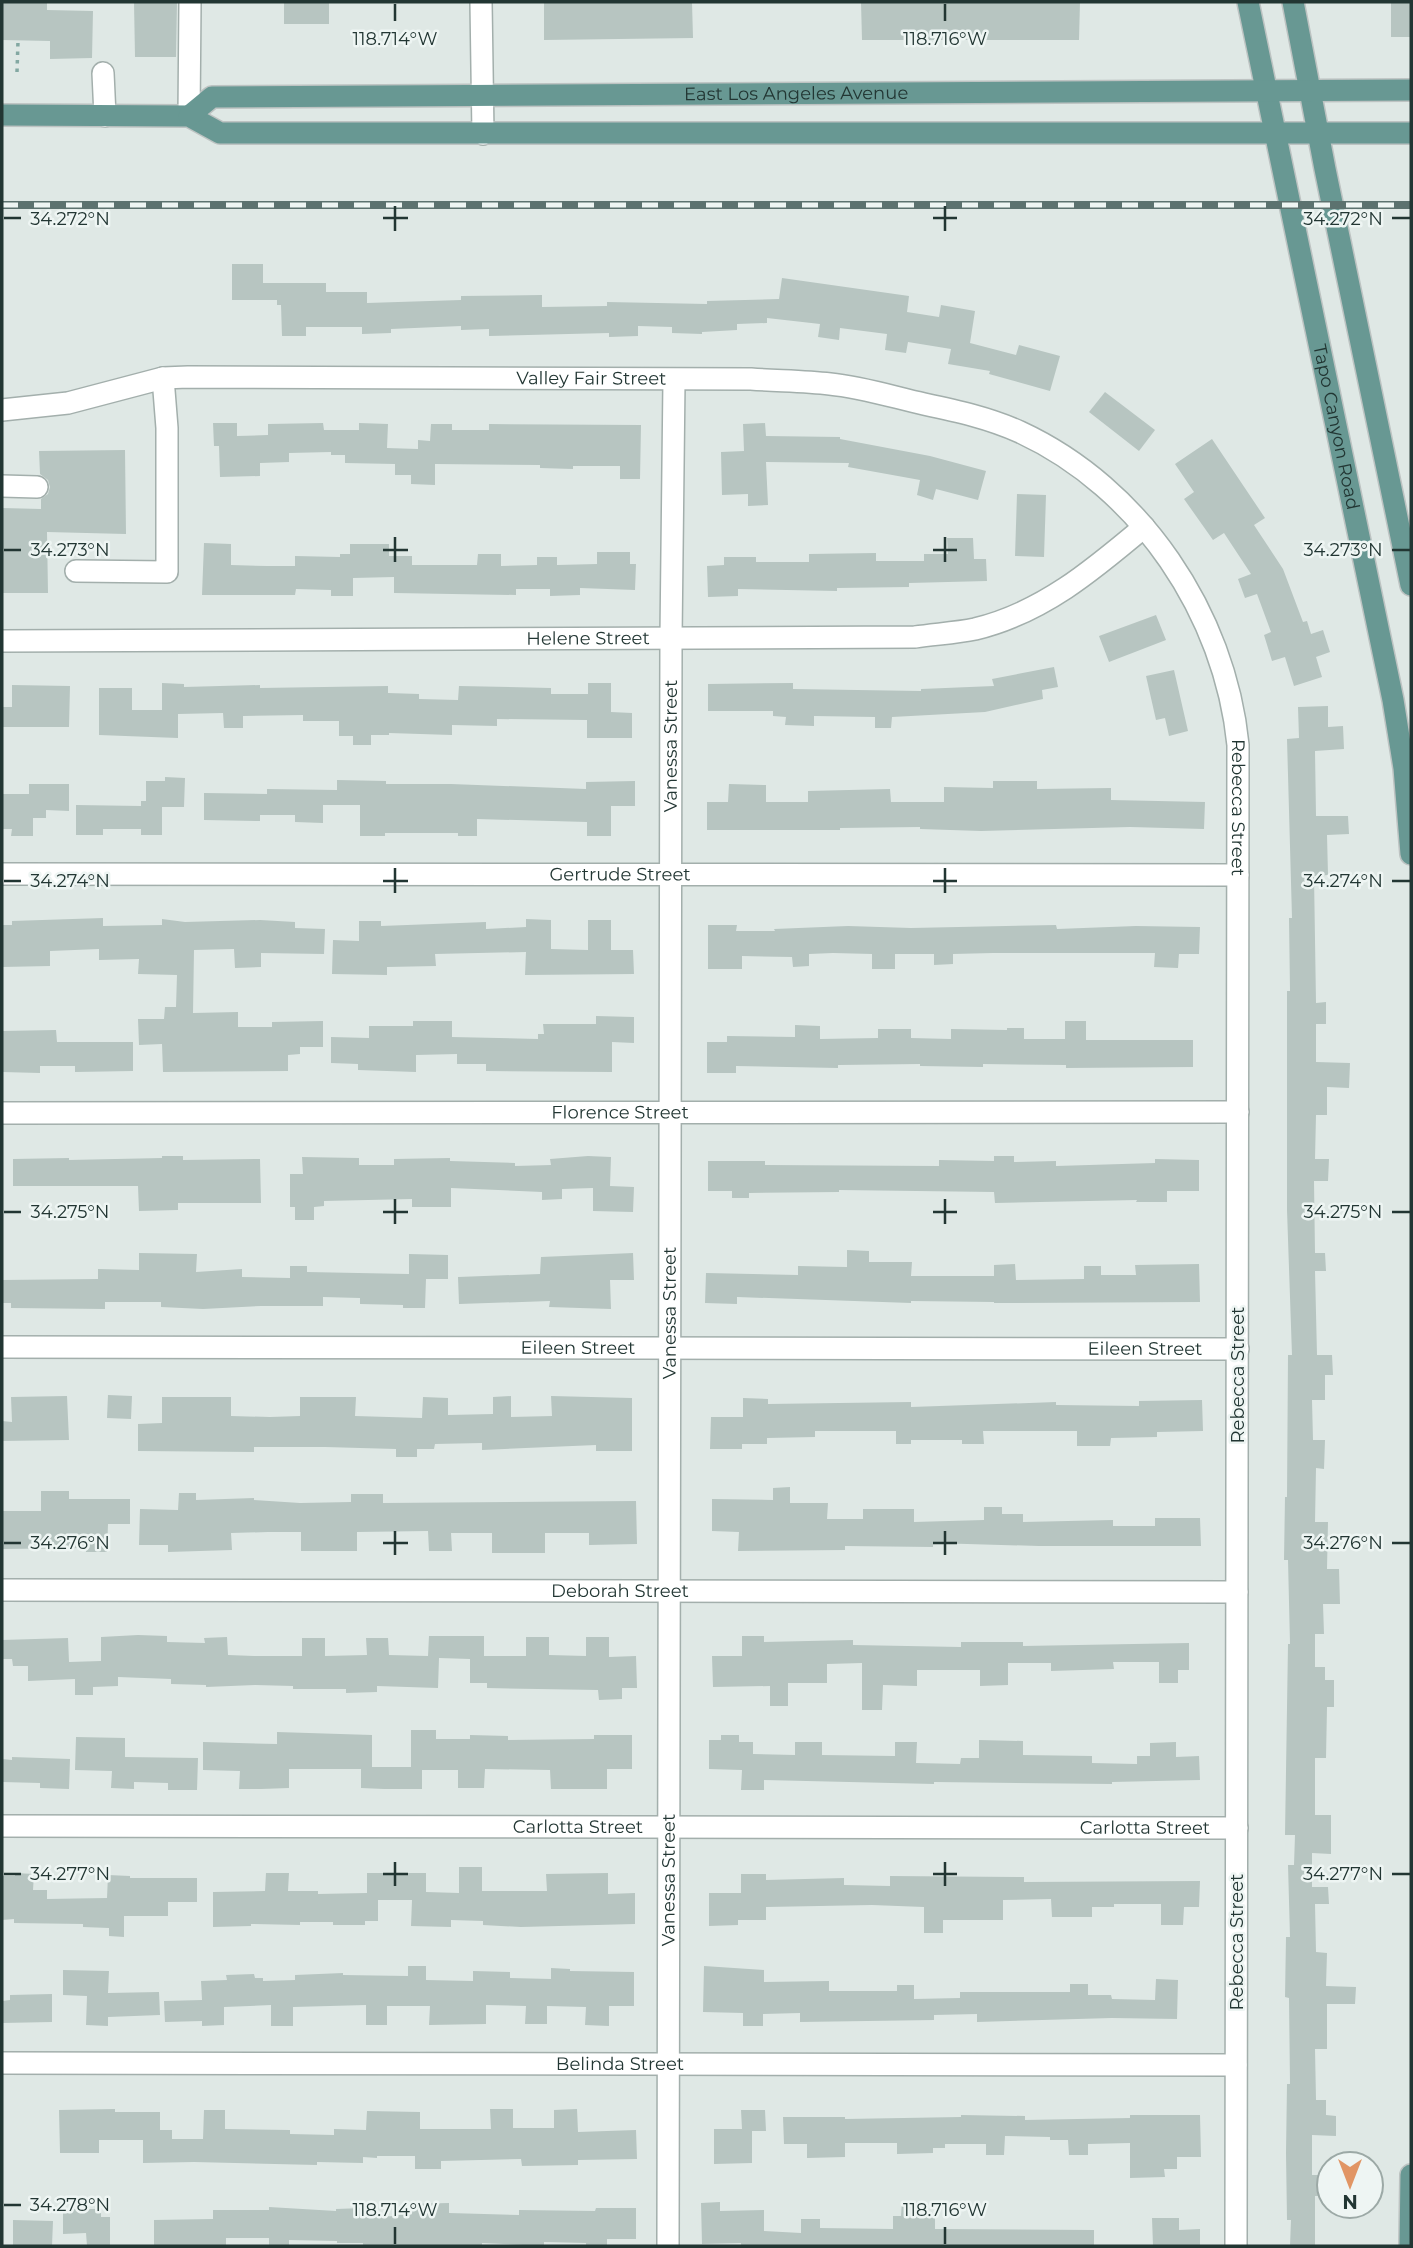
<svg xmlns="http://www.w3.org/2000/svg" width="1413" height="2248" viewBox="0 0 1413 2248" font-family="Montserrat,sans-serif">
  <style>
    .building { fill: #b7c5c1 }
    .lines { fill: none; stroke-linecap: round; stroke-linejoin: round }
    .minor-casing { stroke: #a3afac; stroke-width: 24 }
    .major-casing { stroke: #bdc3c2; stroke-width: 24 }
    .path { stroke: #83a8a2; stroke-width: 3.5; stroke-dasharray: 3.5 5; stroke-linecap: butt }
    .minor { stroke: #fff; stroke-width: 21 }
    .major { stroke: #689893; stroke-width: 21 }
    .rail-casing { stroke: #5c726f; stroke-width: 8 }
    .rail { stroke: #eef5f3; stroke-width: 5; stroke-dasharray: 16; stroke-linecap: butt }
    .ticks { fill: none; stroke: #223633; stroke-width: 2.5 }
    .labels { text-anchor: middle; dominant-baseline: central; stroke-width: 5; stroke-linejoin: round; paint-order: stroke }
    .street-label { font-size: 18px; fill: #223633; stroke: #eef5f3 }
    .ticks-label { font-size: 18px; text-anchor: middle; fill: #223633; stroke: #eef5f3; stroke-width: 5; stroke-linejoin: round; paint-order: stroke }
  </style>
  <rect width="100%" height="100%" fill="#dfe8e5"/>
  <g class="building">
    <path d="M2 2H47V10L93 11 92 58 50 59V41L2 40Z"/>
    <path d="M134 2H177L176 57H135Z"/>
    <rect x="284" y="2" width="45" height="22"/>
    <path d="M544 2H692L693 38 544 40Z"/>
    <path d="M861 2H1080L1079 40H862Z"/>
    <rect x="1391" y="2" width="20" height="35"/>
    <path d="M232 264H263V283H326V292H367V303L461 300V296L542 295V307L607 306V302L707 304V301L779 299 782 278 909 296 907 312 939 317 941 305 975 311 970 343 1016 355 1019 345 1060 356 1050 391 989 374 990 371 948 364 951 349 908 342 906 353 885 350 887 334 840 328 839 340 818 337 820 324 767 318V323L737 324V330L702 332V334L672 333V327L638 326V336L609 337V333L489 336V329L461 330V326L391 329V333L362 334V327H306V336H282L281 305H277V300H232Z"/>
    <path d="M1105 392 1155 430 1139 451 1089 412Z"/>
    <path d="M213 423H237V436L268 435V424L323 423 324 430H359V423L388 424 387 448 418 449V440L430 441 431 424H452V430H489V424L641 425 640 479H620V466H573V469L540 468V465L435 464V485L411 484V475H395V464L345 463V455H331V452L289 453V462L260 463V476L220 477 219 446H214Z"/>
    <path d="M765 423 766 436 840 437V439L930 456 986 471 978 500 936 489 933 500 917 495 920 480 848 467 849 463 766 462 768 505 748 506V494L722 495 721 452 744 451 743 424Z"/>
    <path d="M1212 439 1265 518 1254 525 1283 569 1303 622 1307 621 1311 634 1323 630 1330 652 1316 657 1322 677 1294 686 1285 657 1272 661 1264 635 1271 632 1257 594 1245 598 1238 579 1251 574 1224 533 1213 540 1184 499 1194 492 1175 464Z"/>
    <path d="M125 450 126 534 47 532 48 593H2V508L41 509V499L48 494 50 487 48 480 40 474 39 451Z"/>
    <path d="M1017 494 1046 495 1044 557 1015 556Z"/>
    <path d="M947 538H973L974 559H986L987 581 909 583V587L837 588V591L738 589V596L708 597 707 566 724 565V557H756V562H809V554L876 553V561H924V554H948Z"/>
    <path d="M204 543 231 544V565L267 566H295V556L340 557V554H350V544H389V556H412V565H477L478 554H501V566L537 565V557H557V565L597 564V552H630V564H636L635 590 580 588V595L550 596V589H516V595L394 593V577L353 578V596H331V590L296 589 295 595H202Z"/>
    <path d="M1156 615 1166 640 1109 662 1099 636Z"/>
    <path d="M1054 667 1058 687 1042 690 1043 699 985 712 892 717 891 728H875V717L814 716V726L785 725 786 717 773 716V711H708V684L793 683V689L921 691V689L994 686 992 679Z"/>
    <path d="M1174 670 1188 731 1169 736 1165 718 1156 720 1146 676Z"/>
    <path d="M162 683 184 684V687L260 685V688L388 686V693L419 694V699L458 700 459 686 551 688V694H588V683H611V712L632 713V738H587V720L497 719V726L452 725V735L389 733V735H371V745H353V736H339V721H303V715L243 716V728H224L223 713 178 714V738L99 735V688H132V710H162Z"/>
    <path d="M12 685 70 686 69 727H2V707H12Z"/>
    <path d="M1328 706V727L1343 726 1344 749 1315 751 1316 816H1348L1349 834 1327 835 1328 875 1314 876 1316 1003 1326 1002V1024H1316V1062L1350 1063 1349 1088 1327 1087V1115H1316L1315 1159H1329L1328 1181H1314L1315 1253H1325L1326 1271H1315L1317 1355H1332L1333 1375H1325V1400H1312L1313 1440H1325L1324 1469 1316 1468 1315 1522H1328L1327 1569H1339L1340 1604H1323L1324 1634H1315V1667H1325V1680H1334V1707H1327L1326 1758H1315V1815H1331V1854L1312 1853V1887H1328L1329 1904H1315L1316 1952 1327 1953 1326 1986 1356 1987 1355 2004H1327V2049H1315L1316 2100H1326V2115L1336 2116V2136L1312 2135V2175H1325V2196H1315V2246H1290L1291 2220H1287L1286 2153 1287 2084H1290L1289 1998 1285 1997 1286 1937H1290L1288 1865H1294L1295 1835H1285L1288 1644H1290L1288 1560H1284L1285 1497H1287L1288 1355H1292L1287 1210V991H1290L1289 918H1292L1287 739 1299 738 1298 707Z"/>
    <path d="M165 777 185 778 184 807H162V835H141V829H103V835H76V805L141 806V801H146V781H165Z"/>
    <path d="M337 780 386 781V784H451L586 789V782L635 781V806H611V836H587V822L477 819V836H458V833H385V836H360V805H323V823L295 822V815H260V821L204 820V793L267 794V789L337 790Z"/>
    <path d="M993 781H1037V789L1111 788V800L1205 802 1204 829 1130 827 981 831 920 829V827L840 828V830H707V802H728L729 784 766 785V802H808V791L890 789 891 802H944V787L993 788Z"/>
    <path d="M29 784H69V811L46 810V818H33V836H11L12 829H2V794H29Z"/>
    <path d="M103 918V926L162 925V919L185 922 260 920 295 922V928L325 929 324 954 261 953V967L235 968 234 949 194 950 193 1013 238 1012V1027H272V1022L323 1021V1047H300V1054L288 1055V1071L163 1072 162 1044 139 1045 138 1019H164L165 1007H176L177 975 138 974 139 959 99 960V949L50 951V966L2 967V925H12V921Z"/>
    <path d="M526 919 551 920V949L588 950V920H611V950H633L634 974 525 975 526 952 435 954 436 966 387 967V975L332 974 333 940 359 941V921H381V926L486 922V929L526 927Z"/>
    <path d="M708 925H737L736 931H775L774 929 848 926 911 928 1056 925 1057 929 1136 926 1200 927 1199 954H1179L1178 968 1154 967 1155 953H993L953 954V964L934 965V954H895V969H872V954L833 953 809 954V966L793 967 792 957 742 956V969H708Z"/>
    <path d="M596 1016 634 1017V1043L612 1042V1072L486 1071V1064H457V1054L416 1055V1072L358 1070V1064L331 1063V1037L369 1038V1026H413V1021H452V1037L538 1039V1034H544L543 1024H596Z"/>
    <path d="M1065 1021H1086V1040H1193V1067L1066 1068V1065L983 1064V1067L920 1066V1064L838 1065V1068L736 1066V1073H707V1042H727V1036L795 1037V1025L820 1026V1039L878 1038V1029H911V1038L951 1039V1029L1007 1030V1028H1024V1039H1065Z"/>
    <path d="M56 1030 57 1042H133V1071L75 1072V1066H40V1073L2 1072V1031Z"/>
    <path d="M162 1156H183V1160L260 1159 261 1203H178V1210L139 1211 138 1186H13V1159L69 1158V1160L162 1158Z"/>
    <path d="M588 1156 611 1157 610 1186 634 1187 633 1212 593 1211V1188L562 1189V1199L542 1200V1192L451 1188V1207H412V1199L324 1201V1206L314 1207V1220H295V1207H290V1174H303L302 1157 359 1158V1165H394V1159L450 1158V1161L515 1163V1166L551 1165 550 1159Z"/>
    <path d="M994 1156H1014V1162L1056 1161V1166L1155 1163V1159L1199 1160V1191H1167V1202H1136L1137 1200 995 1203 994 1192 839 1190V1192L749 1193V1198H732V1191H708V1161H765V1165L939 1166V1160L994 1161Z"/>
    <path d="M847 1250 869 1251V1262H912L911 1276H994V1265L1015 1264 1016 1280 1084 1279V1266H1101V1275H1136L1135 1265 1199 1264 1200 1302 994 1303V1302L911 1301V1303L737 1297V1304L705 1303 706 1273 798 1275V1266L847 1267Z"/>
    <path d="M139 1253 197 1254 196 1272 242 1269V1277L290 1278V1266H307V1272L409 1274V1254L448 1255V1279H426L425 1308H403V1305L360 1304V1298L323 1297V1306H261L203 1309 161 1307V1302H105V1309L11 1308V1303H2V1280L98 1279V1269L139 1270Z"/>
    <path d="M633 1253 634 1280H610L611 1309 549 1307 550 1301 459 1304 458 1277 540 1274 541 1257Z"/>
    <path d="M108 1395 132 1396 131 1419 107 1418Z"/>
    <path d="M67 1396 69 1440 2 1441V1421L12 1422 11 1397Z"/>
    <path d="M511 1396V1417L552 1416 551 1396 632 1398V1451H596V1445L482 1450V1443L435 1444 434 1449H417V1457H396V1449L325 1447H254V1452L138 1451V1424L162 1423V1397H231V1416L270 1417 300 1416V1397H356L355 1416 422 1418 423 1397 448 1398V1415L493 1414V1397Z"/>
    <path d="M743 1398 768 1399V1404L911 1402V1407L1056 1402V1405L1139 1406V1401L1202 1400 1203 1431 1157 1432V1437L1111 1438 1110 1446H1077V1431H983L984 1444H962V1440H911V1444H896V1431H815V1437L767 1438V1444H742V1449H710L711 1417H743Z"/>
    <path d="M790 1487V1503H828L827 1519H863V1509H914V1522L984 1520V1507H1002V1514H1023V1522L1113 1520V1526H1155V1518H1200L1201 1546H1039L933 1543V1547L845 1546V1550L738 1551 739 1532 712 1531V1499L773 1500V1488Z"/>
    <path d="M41 1491H69V1499H130V1524H108L107 1552H86V1548L2 1549V1511H41Z"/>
    <path d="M179 1493H196V1500L254 1498V1500L300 1503 351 1502V1494H383V1503L636 1501 637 1544 589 1545V1533H545V1553H492V1533H451L452 1551H429L428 1531 357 1532V1551H301V1532H268L231 1533 232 1550 168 1552V1545H139L140 1509 178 1510Z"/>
    <path d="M138 1635 167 1636V1642L205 1643 204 1638 227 1637 228 1655 254 1656H302V1638H325V1656L367 1655 366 1638H388L389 1655 428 1656 429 1636H484V1656H526V1637H549V1655L586 1656V1637H609V1657L636 1656 637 1688H622V1699L599 1700 598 1690 487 1688V1683H470V1659L439 1658 438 1688 377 1686V1692L346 1693V1689H293V1686L255 1685 206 1687V1685L171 1684V1679L118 1677V1686L93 1687V1695H75V1679L28 1681V1666H13L12 1659H2V1640L68 1638 69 1662 101 1661V1637Z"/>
    <path d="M742 1636H764V1642L853 1640V1645L961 1647V1642H1023V1646L1189 1643V1670H1178V1683H1159V1662H1113L1114 1669 1051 1671V1663H1008V1685L980 1686V1670H917V1686L883 1685 882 1710H862V1663L827 1664V1683H788V1706H770V1686L713 1687 712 1656H742Z"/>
    <path d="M411 1730H436V1739H470V1735L508 1736V1740L594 1739V1735H632V1769H607V1789H551L550 1770 485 1769 484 1788H458V1770H422V1789H384L361 1788V1769H289V1788L261 1789H239L240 1771 203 1770V1742L277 1744V1732L372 1735V1767H411Z"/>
    <path d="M721 1735H739V1742H753V1754L795 1755V1742H822V1755L895 1756V1742H917L916 1763 960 1764 961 1758H979V1740L1023 1741V1755L1092 1756V1763L1137 1764V1756H1150V1743L1176 1742V1757L1199 1756 1200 1780 1112 1782V1784L934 1782V1784L764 1780V1790H741L742 1770 709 1769V1740H721Z"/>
    <path d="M76 1737 125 1738V1757L198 1758 197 1790H168V1783L134 1782V1789L111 1788 112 1771 75 1770Z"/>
    <path d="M12 1757 70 1759 69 1789 40 1788V1783L2 1782V1759L12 1760Z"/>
    <path d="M459 1867H482V1891H547L546 1874 608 1873V1894L635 1893V1924L521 1927 483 1925V1921L451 1920V1927L411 1926 412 1900H378V1921H365V1925H333V1922H300V1925L251 1924V1926L213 1927V1892L265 1891 266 1873H289L288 1891H318V1894L367 1893V1873H426V1892L459 1893Z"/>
    <path d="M15 1873 34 1874 33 1890H47V1899L107 1898 108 1875 130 1876V1878H197V1902H168V1916H124V1937L109 1936V1928L83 1927V1924L14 1923V1919L2 1920V1876H15Z"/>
    <path d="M741 1874H766V1880L844 1878V1885L890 1886V1876L1024 1877V1882L1200 1881 1199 1907H1184L1183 1925H1161V1904H1114V1907H1092V1917H1052L1051 1899 1003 1900V1920H943V1933H924V1907L872 1905 766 1907V1920H738V1925L709 1926V1893H741Z"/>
    <path d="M408 1966H426V1980L473 1981V1971L510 1972V1978L551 1979V1968L570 1969V1971L634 1972V2006H609V2026L585 2025 586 2007 547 2006V2024H525L526 2006 486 2005V2024L429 2025 430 2006H387V2025H366V2005L293 2007V2026H271V2005L224 2007V2025L202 2026V2021L165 2022 164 2001 202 2000 201 1981 227 1980 226 1975 254 1974 255 1978H263V1981L295 1980V1975L343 1973V1975L408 1976Z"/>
    <path d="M704 1966 764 1970V1982L829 1981V1991H897V1985H914V1999L960 1998V1992H1070V1984H1088V1995H1111L1112 1999 1155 2000 1156 1979 1178 1980 1177 2019 1112 2018 977 2022V2014L934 2015V2020L800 2022V2013L763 2014V2026H743V2013L703 2012Z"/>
    <path d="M63 1970 109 1971 108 1993 159 1992 160 2015 108 2017V2026L86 2025 87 1996 63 1995Z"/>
    <path d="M52 1994V2022L2 2023V2001L10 2000V1995Z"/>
    <path d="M115 2109V2112H160V2130H172V2139H203L204 2110H225V2129L290 2130V2134L334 2135V2129L366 2130 367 2111 420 2112V2129H491L490 2109H513V2128H554V2110L577 2109 578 2132 636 2130 637 2159 578 2160V2165L522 2166 521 2159 441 2161V2169H415V2156H377V2158L363 2157V2163L317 2162V2165L194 2162 143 2163V2140H99V2153H60L59 2110Z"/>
    <path d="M741 2110H765L766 2131H752V2163L714 2164V2129H742Z"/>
    <path d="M961 2115 1025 2116V2120L1130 2118V2115H1200L1201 2157H1177V2169H1164L1165 2177 1130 2178V2143L1088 2144V2155H1069L1068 2140H1050V2137L1005 2136 1004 2155H986V2144H945V2148H933V2153L897 2154V2143H845V2157L807 2158V2144H784L783 2117H845V2119L961 2117Z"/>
    <path d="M902 2201 920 2202V2216H935V2229L1094 2230V2246H741V2243L702 2244 701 2203 720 2202V2211L764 2210V2231L801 2233V2219H820V2228L893 2229V2216H901Z"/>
    <path d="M449 2203V2213L519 2215V2210L595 2211 596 2208H636V2239H607V2246H586V2243L544 2242V2246L482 2243V2246H363V2243H337V2241L289 2240V2246H269V2238H226V2246H154V2220L213 2219V2210H269V2207L336 2211V2209L363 2208V2217L398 2216V2214L409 2213 408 2204Z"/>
    <path d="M63 2209H101V2217H110V2246H87L86 2233 63 2234Z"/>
    <path d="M1152 2218H1179V2230L1200 2229V2246H1153Z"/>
    <path d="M13 2220 53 2221 52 2246H13Z"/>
  </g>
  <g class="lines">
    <defs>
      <g id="minor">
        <path d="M481 2 483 134"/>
        <path d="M103 73 105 116"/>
        <path d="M189 116 190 2"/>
        <path id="s1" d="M2 410 68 403 163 378 188 377 751 379C777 381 804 381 830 384 861 387 893 397 924 404 957 411 989 418 1020 432 1141 488 1225 614 1238 745L1236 2246"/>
        <path d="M2 486 37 487"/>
        <path d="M76 571 167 572V428L163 378"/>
        <path id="s2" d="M2 641 915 637C935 634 956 633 975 629 1042 613 1093 570 1144 527"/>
        <path id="s3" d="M2 874 1238 875"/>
        <path id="s4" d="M2 1113 1238 1112"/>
        <path id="s5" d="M2 1347 1238 1349"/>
        <path id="s6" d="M2 1590 1237 1592"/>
        <path id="s7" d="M2 1826 1237 1828"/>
        <path id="s8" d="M2 2063 1236 2065"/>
        <path id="s9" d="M668 2246 671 637 674 381"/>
      </g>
      <g id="major">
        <path id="s10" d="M1248 2 1393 700 1404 768 1411 854"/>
        <path d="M1293 2 1325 169 1411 585"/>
        <path d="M2 115 189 116 220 133H1411"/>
        <path id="s11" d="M189 116 212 97 1411 90"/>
        <path d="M1410 2246 1411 2175"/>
      </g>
    </defs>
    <use href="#minor" class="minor-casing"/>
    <use href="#major" class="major-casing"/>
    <path class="path" d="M17 72 18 41"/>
    <use href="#minor" class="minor"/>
    <use href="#major" class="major"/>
    <defs>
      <path id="rail" d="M2 205H1411"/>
    </defs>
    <use href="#rail" class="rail-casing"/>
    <use href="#rail" class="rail"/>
  </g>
  <path class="ticks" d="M395 4V21M945 4V21M395 206V231M945 206V231M4 218H21M383 218H408M933 218H957M1392 218H1410M395 537V562M945 537V562M4 550H21M383 550H408M933 550H957M1392 550H1410M395 868V893M945 868V893M4 881H21M383 881H408M933 881H957M1392 881H1410M395 1199V1224M945 1199V1224M4 1212H21M383 1212H408M933 1212H957M1392 1212H1410M395 1531V1555M945 1531V1555M4 1543H21M383 1543H408M933 1543H957M1392 1543H1410M395 1862V1886M945 1862V1886M4 1874H21M383 1874H408M933 1874H957M1392 1874H1410M4 2205H21M395 2227V2244M945 2227V2244"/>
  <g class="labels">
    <g class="street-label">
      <text stroke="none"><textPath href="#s11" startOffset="614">East Los Angeles Avenue</textPath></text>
      <text stroke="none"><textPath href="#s1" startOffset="593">Valley Fair Street</textPath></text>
      <text stroke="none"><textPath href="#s10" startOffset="434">Tapo Canyon Road</textPath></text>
      <text stroke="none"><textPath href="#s2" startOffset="586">Helene Street</textPath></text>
      <text stroke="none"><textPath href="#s9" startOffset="1500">Vanessa Street</textPath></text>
      <text stroke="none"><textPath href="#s1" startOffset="1489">Rebecca Street</textPath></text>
      <text stroke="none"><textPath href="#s3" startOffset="618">Gertrude Street</textPath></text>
      <text stroke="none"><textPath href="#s4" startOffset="618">Florence Street</textPath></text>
      <text stroke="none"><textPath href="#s9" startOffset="933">Vanessa Street</textPath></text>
      <text stroke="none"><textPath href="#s5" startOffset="576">Eileen Street</textPath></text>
      <text stroke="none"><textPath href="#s5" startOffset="1143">Eileen Street</textPath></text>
      <text transform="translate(1238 1375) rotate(-90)">Rebecca Street</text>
      <text stroke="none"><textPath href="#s6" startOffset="618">Deborah Street</textPath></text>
      <text stroke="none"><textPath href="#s7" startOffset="576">Carlotta Street</textPath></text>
      <text stroke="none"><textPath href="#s7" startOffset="1143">Carlotta Street</textPath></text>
      <text stroke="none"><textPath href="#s9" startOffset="366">Vanessa Street</textPath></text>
      <text transform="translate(1237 1942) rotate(-90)">Rebecca Street</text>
      <text stroke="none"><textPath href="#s8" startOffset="618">Belinda Street</textPath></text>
    </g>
  </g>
  <g class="ticks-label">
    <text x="395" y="45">118.714°W</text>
    <text x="945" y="45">118.716°W</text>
    <text x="1343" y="225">34.272°N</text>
    <text x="70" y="225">34.272°N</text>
    <text x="1343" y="556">34.273°N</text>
    <text x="70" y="556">34.273°N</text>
    <text x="1343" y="887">34.274°N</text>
    <text x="70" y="887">34.274°N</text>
    <text x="1343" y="1218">34.275°N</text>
    <text x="70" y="1218">34.275°N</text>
    <text x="1343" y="1549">34.276°N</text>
    <text x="70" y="1549">34.276°N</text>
    <text x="1343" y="1880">34.277°N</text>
    <text x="70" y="1880">34.277°N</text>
    <text x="70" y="2211">34.278°N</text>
    <text x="395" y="2216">118.714°W</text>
    <text x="945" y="2216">118.716°W</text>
  </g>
  <rect width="1413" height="2248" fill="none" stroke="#223633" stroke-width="7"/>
  <g transform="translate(1350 2185) rotate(180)"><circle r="33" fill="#eef5f3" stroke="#9ca9a6" stroke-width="2"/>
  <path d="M0-5L12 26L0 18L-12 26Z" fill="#e19564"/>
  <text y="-10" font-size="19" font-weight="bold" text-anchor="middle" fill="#223633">N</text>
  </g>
</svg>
